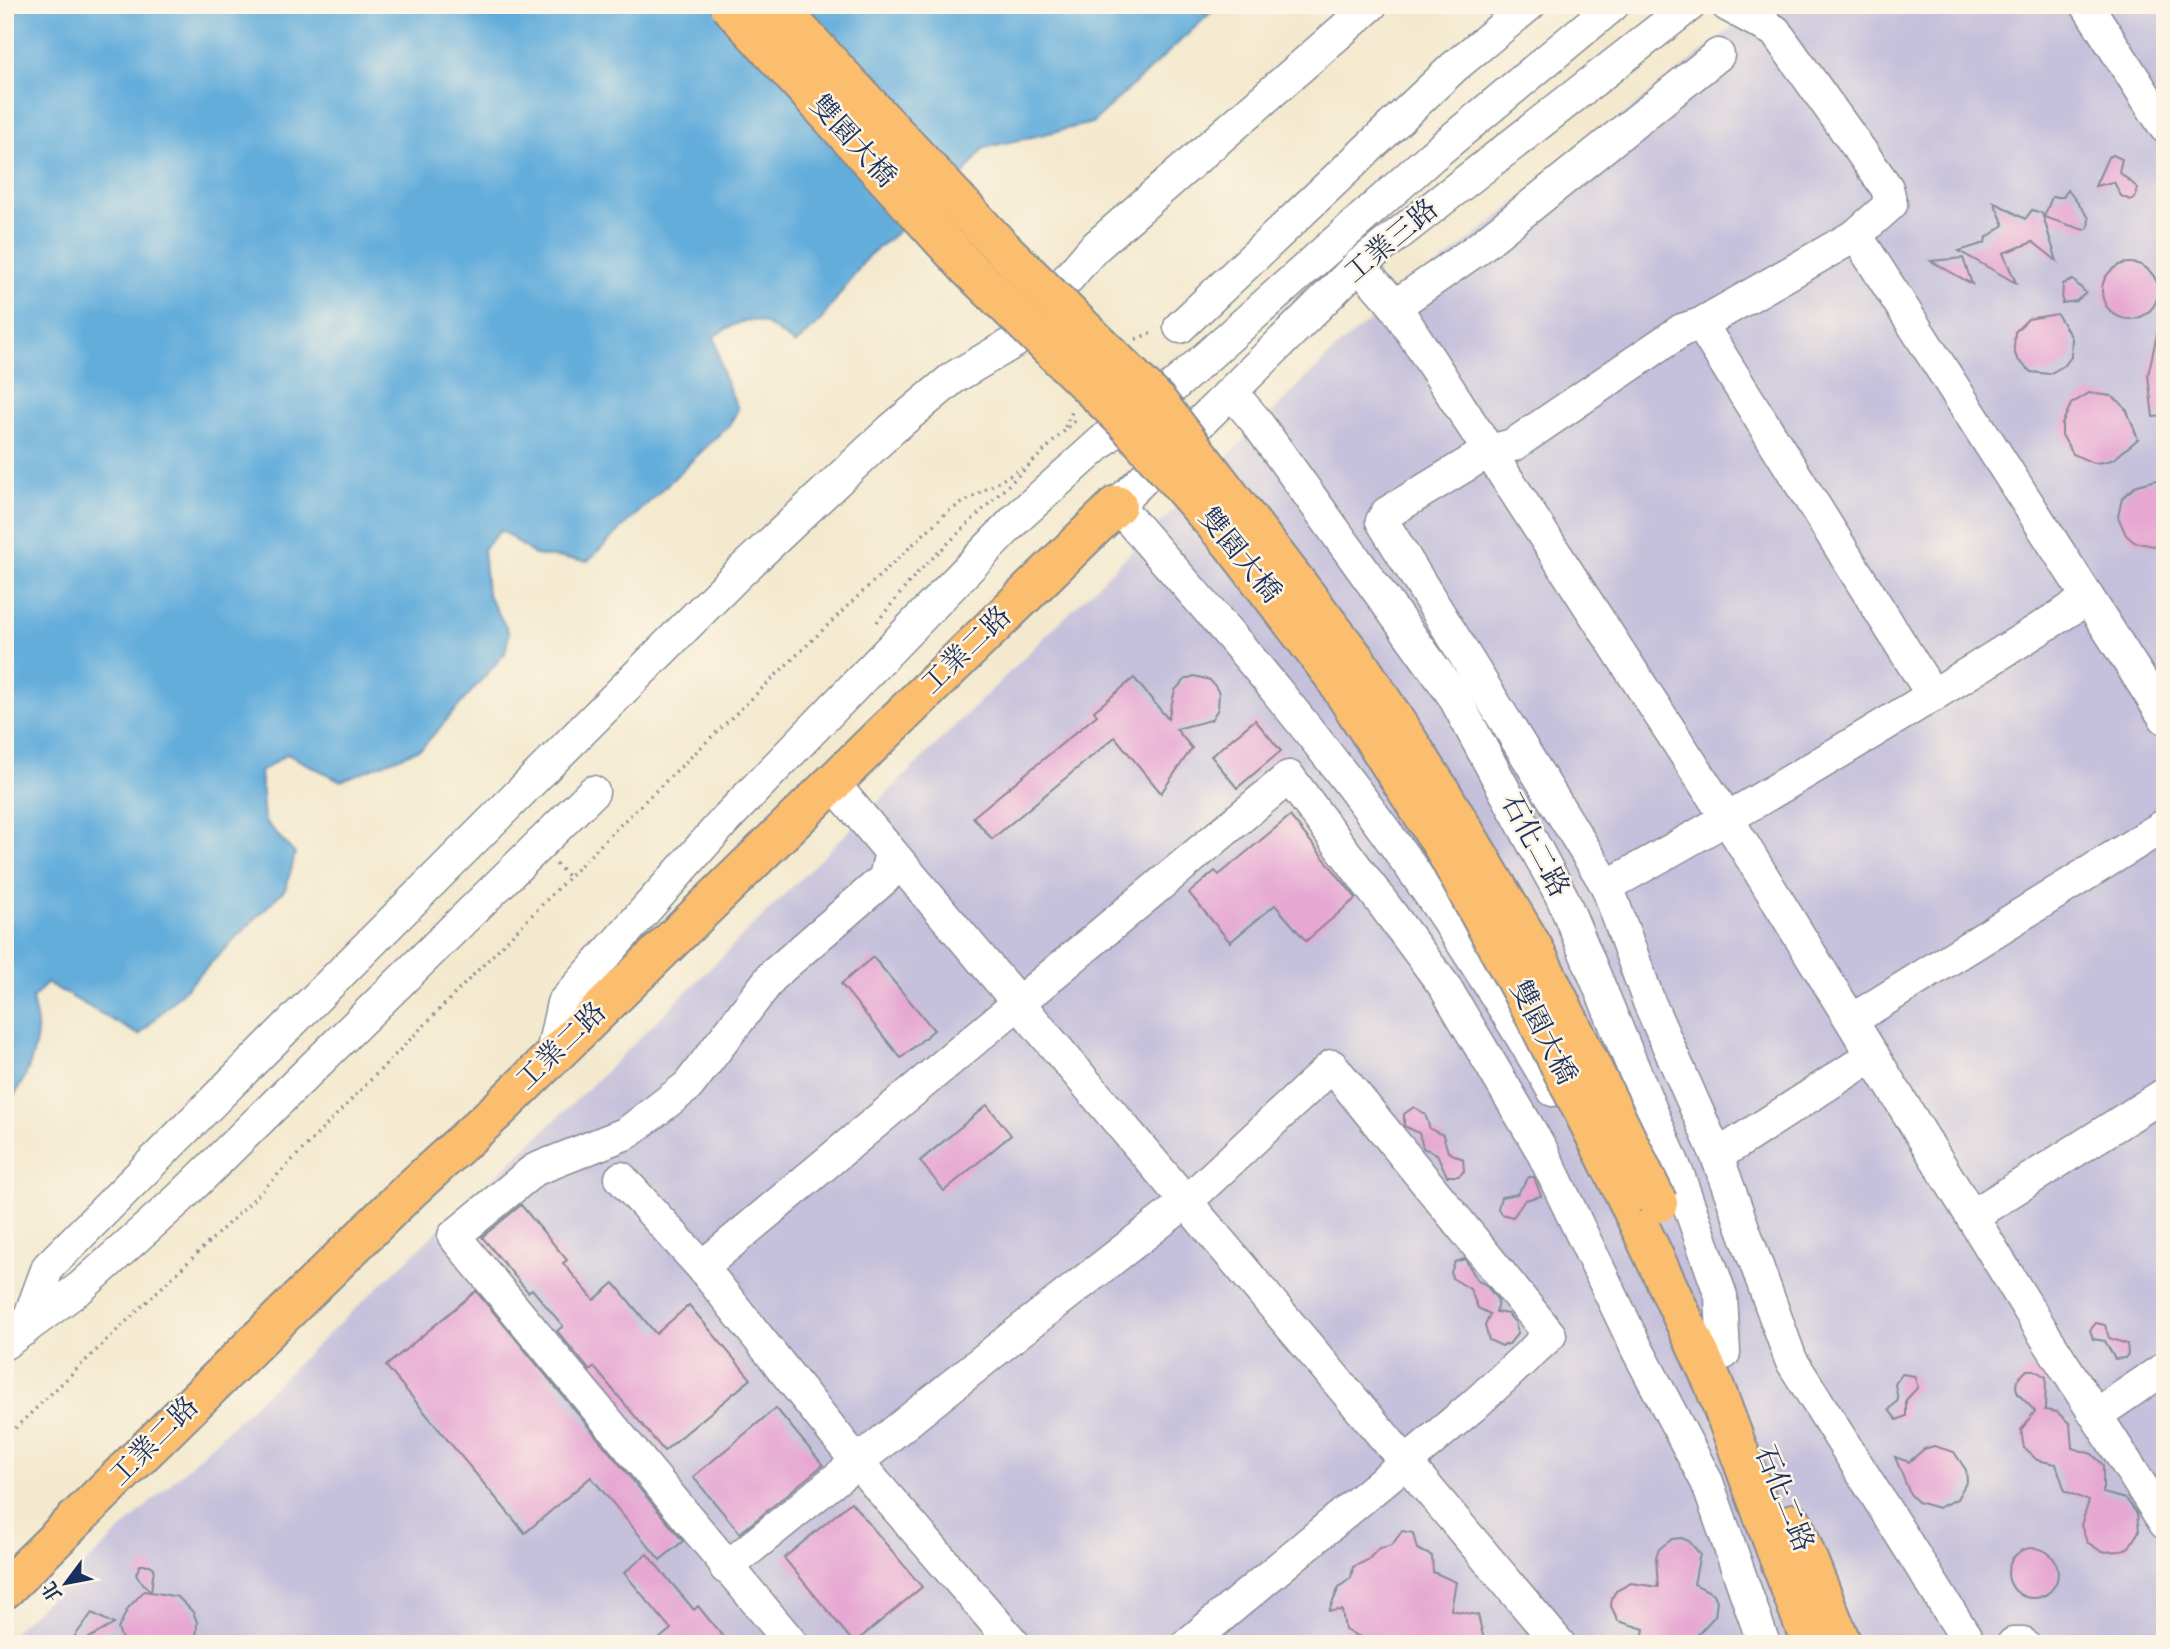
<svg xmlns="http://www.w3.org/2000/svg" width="2170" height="1649" viewBox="0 0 2170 1649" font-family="'IM FELL English','Noto Serif TC',serif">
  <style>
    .industrial { fill: #c5c0db }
    .water { fill: #63addb; stroke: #3f6e9c; stroke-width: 2 }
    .building { fill: #e6a7d3 }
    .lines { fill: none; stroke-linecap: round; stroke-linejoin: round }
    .minor-casing { stroke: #878c96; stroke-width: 35 }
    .major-casing { stroke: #878c96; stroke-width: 42 }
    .path { stroke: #878c96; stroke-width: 3.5; stroke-dasharray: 2 5; stroke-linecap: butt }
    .minor { stroke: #fff; stroke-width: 32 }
    .major { stroke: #fbbe6e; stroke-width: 38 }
    .major-bridge-casing { stroke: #878c96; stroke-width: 42; stroke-linecap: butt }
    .major-bridge { stroke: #fbbe6e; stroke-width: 38 }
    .labels { text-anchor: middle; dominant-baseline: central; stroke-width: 5; stroke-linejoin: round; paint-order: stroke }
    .street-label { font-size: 28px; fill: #1b2f5e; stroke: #fcf5e5 }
  </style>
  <rect width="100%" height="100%" fill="#fcf5e5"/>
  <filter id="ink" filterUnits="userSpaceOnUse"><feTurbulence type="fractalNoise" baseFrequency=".0143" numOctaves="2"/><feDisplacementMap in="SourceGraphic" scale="14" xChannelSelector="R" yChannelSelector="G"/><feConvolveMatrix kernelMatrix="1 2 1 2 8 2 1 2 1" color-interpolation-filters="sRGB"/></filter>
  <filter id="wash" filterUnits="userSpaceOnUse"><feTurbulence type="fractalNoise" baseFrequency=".00686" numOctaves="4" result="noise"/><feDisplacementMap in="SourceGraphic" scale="28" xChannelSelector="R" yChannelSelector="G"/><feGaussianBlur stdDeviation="1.57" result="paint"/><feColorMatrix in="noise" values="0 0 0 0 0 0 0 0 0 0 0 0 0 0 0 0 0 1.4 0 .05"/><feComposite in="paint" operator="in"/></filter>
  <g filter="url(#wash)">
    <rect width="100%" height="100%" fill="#f3e9ce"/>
    <path class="industrial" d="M1760 5H2165V1644H5V1640L592 1085 1341 344Z"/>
    <path class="water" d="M5 5H1219L1092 123 984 148 957 183 868 256 818 324 795 344C758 318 756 311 714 336L723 375 738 409 730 424 588 561 535 555 501 530 483 549 487 593 509 633 505 653 422 748 341 781 287 754 260 772 264 820 295 854 286 888 139 1035 47 983 32 999C34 1010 38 1022 37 1033 35 1056 22 1091 5 1105Z"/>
    <g id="blocks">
      <g class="building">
        <path d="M2113 155 2122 159 2119 172 2138 188 2135 198 2130 200 2121 196 2114 182 2095 186 2108 157Z"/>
        <path d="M2068 190 2089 218 2088 228 2084 230 2044 217 2052 197H2063Z"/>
        <path d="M1994 202 2025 219 2032 210 2042 213 2057 261 2033 242 2003 253 2016 283 1959 251 1985 243 1986 238 2004 225Z"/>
        <path d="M1963 258 1972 284 1931 261Z"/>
        <circle cx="2130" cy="291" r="28"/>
        <path d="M2073 280 2086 293 2076 301 2062 303 2063 284Z"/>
        <path d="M2057 314 2072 338 2071 357 2065 365 2049 374 2031 372 2017 359 2014 350 2015 332 2028 319Z"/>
        <path d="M2157 334 2165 335V416L2153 417 2148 375Z"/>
        <path d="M2089 393 2111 396 2120 402 2127 411 2138 439 2114 459 2104 462 2093 463 2073 454 2062 435V424L2071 404Z"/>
        <path d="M2165 478V543L2153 546 2134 542 2126 535 2118 517 2122 498 2137 485Z"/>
        <path d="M1194 676 1210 680 1215 686 1219 693 1218 709 1211 720 1176 729 1192 748 1161 793 1115 737 992 839 973 817 1097 715 1094 711 1134 678 1168 719 1175 690 1186 679Z"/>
        <path d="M1255 720 1281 751 1237 788 1211 756Z"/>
        <path d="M1290 816 1356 898 1306 941 1275 905 1230 942 1189 893 1215 871 1219 875Z"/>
        <path d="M873 957 934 1030 901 1058 841 984Z"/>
        <path d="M987 1105 1011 1135 944 1191 920 1161Z"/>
        <path d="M1414 1107 1425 1114 1430 1129 1443 1135 1448 1152 1463 1159 1464 1171 1459 1176H1447L1437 1154 1423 1148 1419 1133 1404 1126V1114Z"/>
        <path d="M1529 1177H1534L1541 1196 1525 1200 1513 1217 1501 1214 1498 1209 1501 1197 1517 1194Z"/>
        <path d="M521 1205 567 1260 563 1263 594 1300 614 1283 656 1334 689 1305 751 1379 664 1451 594 1367 590 1371 557 1331 563 1326 532 1289 528 1292 482 1237Z"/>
        <path d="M1465 1259 1478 1281 1485 1284 1498 1300 1496 1312 1508 1314 1515 1322 1518 1333 1509 1344 1502 1346 1489 1340 1485 1326 1490 1314 1478 1308 1470 1289 1452 1278 1451 1272 1455 1262Z"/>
        <path d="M476 1291 683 1541 660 1560 591 1477 525 1533 386 1366Z"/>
        <path d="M2096 1323 2105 1325 2109 1338 2127 1344 2128 1354 2125 1358 2115 1359 2105 1341 2093 1339 2090 1330Z"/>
        <path d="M2027 1370H2034L2046 1377 2045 1410 2057 1412 2070 1424 2072 1448 2092 1454 2103 1465V1493L2126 1499 2137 1514 2139 1531 2129 1547 2121 1551 2102 1552 2087 1542 2081 1525 2089 1501 2065 1491 2056 1464 2037 1460 2024 1448 2021 1430 2035 1411 2018 1394 2016 1387 2017 1380Z"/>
        <path d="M1902 1374 1914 1376 1918 1387 1906 1400V1416L1897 1420 1889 1410 1898 1400 1895 1384Z"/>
        <path d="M776 1408 823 1465 740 1533 693 1477Z"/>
        <path d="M1934 1446 1954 1452 1966 1470 1967 1481 1957 1499 1938 1508 1918 1502 1910 1494 1895 1457 1909 1462 1924 1449Z"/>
        <path d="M851 1502 922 1587 854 1643 784 1558Z"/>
        <path d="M1402 1531 1413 1533 1417 1549 1432 1556 1433 1572 1456 1582 1451 1610 1478 1615 1485 1644H1365L1367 1640 1345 1630 1342 1610 1329 1611 1339 1587 1351 1578 1353 1567 1368 1560 1378 1549 1392 1545Z"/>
        <path d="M1681 1538 1689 1541 1700 1554 1694 1584 1714 1594 1717 1601 1715 1616 1689 1644H1641L1644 1629 1618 1621 1611 1606 1612 1598 1616 1591 1631 1583 1658 1587 1656 1557 1659 1549 1672 1539Z"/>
        <circle cx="2033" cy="1573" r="25"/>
        <path d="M647 1554 694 1610 698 1606 729 1644H653L671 1629 624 1573Z"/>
        <path d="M140 1565H150L154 1568 151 1592 178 1597 193 1612 197 1622 196 1644H124L118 1629 128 1608 144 1591 151 1592 138 1578 136 1574Z"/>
        <path d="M92 1613 114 1624 78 1644H69Z"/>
      </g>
    </g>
  </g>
  <g filter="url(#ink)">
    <use href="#blocks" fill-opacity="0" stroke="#878c96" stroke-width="2"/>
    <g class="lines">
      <defs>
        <g id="minor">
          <path d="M2087 5 2165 127"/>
          <path d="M1856 235 2165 718"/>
          <path d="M1359 265 1395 306 1728 820 2047 1339 2165 1523"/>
          <path d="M1395 306 1476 250 1718 55"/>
          <path d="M1701 324 1856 235 1891 204 1887 188 1775 31 1727 5"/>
          <path d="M1180 327 1454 67 1529 5"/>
          <path d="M1232 393 1255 420 1453 695 1562 897 1680 1180 1721 1296 1724 1353"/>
          <path d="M1157 401 1432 156 1613 5"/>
          <path d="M1933 696 1701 324 1682 330 1513 445 1489 451 1387 513 1382 521 1607 886 1649 1002 1717 1156 1791 1360 1970 1644"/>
          <path d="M832 782 1559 1644"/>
          <path d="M1607 886C1771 796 1929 699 2087 599"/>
          <path d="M1852 1020 2165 825"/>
          <path d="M551 1058 563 1003 727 818 1017 518 1125 421"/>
          <path d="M1553 1090C1473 951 1381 818 1279 694 1227 629 1171 568 1117 505L1359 265 1690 5"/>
          <path d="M1717 1156 1873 1055"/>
          <path d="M621 1178 702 1267 858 1463 1014 1644"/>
          <path d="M1972 1216 2165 1094"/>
          <path d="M702 1267 1289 777 1445 987 1541 1149 1637 1349 1707 1482 1764 1644"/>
          <path d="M25 1329 48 1267 739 573 892 429 953 378 1014 342 1093 249 1371 5"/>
          <path d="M5 1343 81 1287 179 1199 593 792"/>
          <path d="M2096 1415 2165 1368"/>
          <path d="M726 1568 1011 1338 1186 1202 1332 1066 1550 1335 1473 1406 1188 1644"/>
          <path d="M792 1644 454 1236 534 1170 627 1133 688 1086 773 975 885 878 891 852"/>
          <path d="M2013 1644H2023"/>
        </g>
        <g id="major">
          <path d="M1626 1197 1713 1382 1811 1644"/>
          <path d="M1793 1523 1842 1644"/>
          <path d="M5 1589 410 1190 499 1109 1117 505"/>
        </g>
      </defs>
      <use href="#minor" class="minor-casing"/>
      <use href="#major" class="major-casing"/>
      <g class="path">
        <path d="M1136 339 1154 332"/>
        <path d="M1065 427 1072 412"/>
        <path d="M877 622 917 573 1078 418"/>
        <path d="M556 864 570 878"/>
        <path d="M5 1438 262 1191 617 828 854 600 947 512 1022 468"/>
      </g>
      <use href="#minor" class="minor"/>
      <use href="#major" class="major"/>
      <defs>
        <g id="major-bridge">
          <path d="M729 5 968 268 1125 421 1232 544 1332 674 1442 845 1538 1022 1626 1197"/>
          <path d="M776 5 998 244 1157 401 1356 660 1441 792 1534 949 1658 1203"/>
        </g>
      </defs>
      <use href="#major-bridge" class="major-bridge-casing"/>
      <use href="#major-bridge" class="major-bridge"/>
    </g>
  </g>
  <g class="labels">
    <g class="street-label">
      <text transform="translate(852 142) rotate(48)">雙園大橋</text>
      <text transform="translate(1392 242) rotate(-40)">工業三路</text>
      <text transform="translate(1239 556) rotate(51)">雙園大橋</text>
      <text transform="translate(967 651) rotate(-44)">工業二路</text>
      <text transform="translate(1534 846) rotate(62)">石化二路</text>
      <text transform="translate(1542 1033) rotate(63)">雙園大橋</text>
      <text transform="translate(562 1047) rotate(-44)">工業二路</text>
      <text transform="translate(155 1442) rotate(-45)">工業二路</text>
      <text transform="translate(1783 1499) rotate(68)">石化二路</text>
    </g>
  </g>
  <rect width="2170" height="1649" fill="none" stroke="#fcf5e5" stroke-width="28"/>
  <g transform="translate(66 1583) rotate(238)" stroke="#fcf5e5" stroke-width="5" paint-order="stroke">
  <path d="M0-5L12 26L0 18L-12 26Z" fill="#1b2f5e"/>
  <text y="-10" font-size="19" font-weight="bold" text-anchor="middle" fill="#1b2f5e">北</text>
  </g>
</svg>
